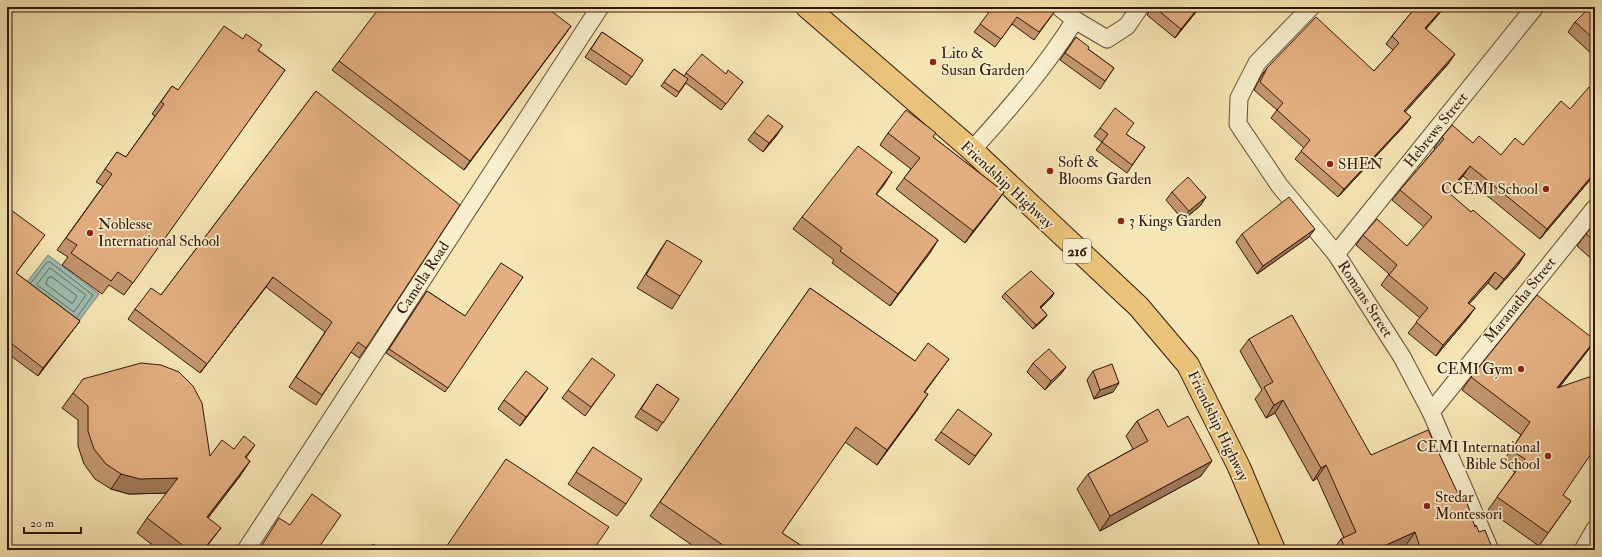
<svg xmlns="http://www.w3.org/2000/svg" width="1602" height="557" viewBox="0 0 1602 557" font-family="'IM FELL Double Pica',serif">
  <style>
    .water { fill: #9dbeb2; stroke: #737b6e }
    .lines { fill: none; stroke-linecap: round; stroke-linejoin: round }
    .shore { stroke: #686a5e; stroke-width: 1 }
    .minor-casing { stroke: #644a34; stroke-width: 19 }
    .primary-casing { stroke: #341609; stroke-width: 24 }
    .minor { stroke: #f9efce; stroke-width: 17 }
    .primary { stroke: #ebc37a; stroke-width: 22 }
    .wall { fill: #c3966e; stroke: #341609 }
    .shaded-wall { fill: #9f7a5a; stroke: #341609 }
    .building { fill: #e3af80; stroke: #341609 }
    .poi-dot { fill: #8f2418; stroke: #f9efce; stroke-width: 1.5 }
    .labels { text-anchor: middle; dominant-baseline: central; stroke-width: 3.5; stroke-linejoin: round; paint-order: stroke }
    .shield { fill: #f9efce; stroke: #6f5744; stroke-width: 1 }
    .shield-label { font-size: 14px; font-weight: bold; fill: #341609 }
    .poi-label { font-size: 15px; fill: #341609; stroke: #f9efce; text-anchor: start }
    .street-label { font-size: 15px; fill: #341609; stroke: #f9efce }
  </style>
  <rect width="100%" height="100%" fill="#f6e6b3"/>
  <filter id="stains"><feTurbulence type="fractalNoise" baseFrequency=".005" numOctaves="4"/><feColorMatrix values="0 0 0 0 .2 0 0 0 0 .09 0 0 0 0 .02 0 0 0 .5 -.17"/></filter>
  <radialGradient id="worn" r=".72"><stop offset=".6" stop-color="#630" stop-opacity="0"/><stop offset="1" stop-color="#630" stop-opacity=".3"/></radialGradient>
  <path class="water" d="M48 255 99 294 75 326 24 286Z"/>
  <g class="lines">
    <g class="shore">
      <path d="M50 268 86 295 74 312 37 285Z"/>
      <path d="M49 277H52L77 296 73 303H71L46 284Z"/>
      <path d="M31 283 47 262H50L93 295 77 317"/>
    </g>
    <defs>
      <g id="minor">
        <path d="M1059 7 1075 20 1107 39 1127 26 1140 7"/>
        <path d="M1311 7 1257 63 1239 98 1238 124 1279 185 1336 254 1402 357 1431 412 1490 550"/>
        <path d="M972 150C1009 109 1045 68 1075 20"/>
        <path d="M1336 254 1535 7"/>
        <path d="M1431 412 1595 208"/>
        <path d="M246 550C363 368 483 189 600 7"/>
        <path d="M1583 550 1595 529"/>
      </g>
      <path id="primary" d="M807 7 972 150 1139 307 1188 365 1239 467 1274 550"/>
    </defs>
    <use href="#minor" class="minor-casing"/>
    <use href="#primary" class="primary-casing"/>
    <use href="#minor" class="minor"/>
    <use href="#primary" class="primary"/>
  </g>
  <g class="wall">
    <path d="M981 7H1058L1034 40 1012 24 995 47 974 32 989 13Z"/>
    <path d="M1152 7H1200L1175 38 1147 15Z"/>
    <path d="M1416 7H1445L1426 29 1449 63 1405 112 1411 117 1405 125 1338 197 1295 159 1304 148 1271 118 1277 110 1254 90 1261 76 1267 68 1374 71 1393 50 1386 44 1392 36Z"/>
    <path d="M1595 7V57L1568 32 1575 22Z"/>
    <path d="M571 26 464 170 332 70 339 61Z"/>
    <path d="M602 32 643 60 626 85 585 57Z"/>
    <path d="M1076 37 1088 49 1114 68 1100 89 1060 60Z"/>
    <path d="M258 50 285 70 124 295 109 285 102 294 62 265 68 257 57 250 103 186 96 182 117 152 126 157 155 116 152 114 172 86 178 90Z"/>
    <path d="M674 69 684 76 686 73 726 74 743 82 721 110 686 83 676 97 661 86Z"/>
    <path d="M316 91 366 348 359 358 351 352 316 405 289 387 325 332 266 287 200 373 128 319 135 309 161 295Z"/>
    <path d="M1100 128 1126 134 1145 147 1127 173 1096 150 1102 142 1094 136Z"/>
    <path d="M754 132 777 135 763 152 748 140Z"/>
    <path d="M888 133 933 137 1004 192 996 203 965 243 896 189 911 169 880 145Z"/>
    <path d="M1442 137 1473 143 1501 155 1523 145 1595 174 1540 239 1463 176 1448 193 1471 212 1525 254 1518 265 1496 290 1488 283 1469 304 1475 308 1467 319 1436 356 1408 333 1420 318 1381 285 1389 274 1356 245 1363 235 1407 246 1424 227 1392 200 1400 190 1435 149 1434 148Z"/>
    <path d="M892 172 876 194 938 240 890 306 832 263 834 260 793 229 802 217Z"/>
    <path d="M1172 192 1206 197 1200 206 1183 220 1166 200Z"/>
    <path d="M7 207 39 243 16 273 80 321 38 376 7 353Z"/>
    <path d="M1595 222V262L1577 246Z"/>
    <path d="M1242 234 1309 237 1257 274 1236 242Z"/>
    <path d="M667 240 680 296 672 309 637 288 659 252Z"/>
    <path d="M523 277 445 392 386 353 427 291 465 316Z"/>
    <path d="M810 288 915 361 949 359 925 392 918 409 877 465 845 442 782 533 808 550H699L650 516Z"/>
    <path d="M1005 293H1054L1051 298 1041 308 1047 315 1044 319 1033 329 1002 297Z"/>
    <path d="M1249 339 1371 455 1460 498 1475 527 1493 550H1408L1406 545 1394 550H1333L1341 539 1344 538 1317 478 1313 481 1275 413 1266 418 1255 399 1262 390 1240 351Z"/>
    <path d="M1595 340 1586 353 1559 388 1563 495 1571 501 1539 546 1488 510 1515 472 1502 463 1521 435 1462 390 1471 377Z"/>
    <path d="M1033 363 1066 367 1060 375 1045 390 1027 372Z"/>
    <path d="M1093 371 1113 392 1094 399 1087 380Z"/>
    <path d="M609 383 585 416 562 398 568 390Z"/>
    <path d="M657 384 679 399 657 431 635 417Z"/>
    <path d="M548 388 520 426 498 409 504 400Z"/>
    <path d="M73 393 210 456 234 449 255 445 246 458 250 461 240 476 208 518 210 542 204 550H159L137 533 147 518 167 493 129 494 111 489 95 479 84 464 78 446V420L62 408Z"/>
    <path d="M1137 421 1201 476 1100 531 1077 489 1088 474 1133 449 1126 436Z"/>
    <path d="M941 432 992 434 969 465 935 440Z"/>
    <path d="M593 447 626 504 617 516 568 484Z"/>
  </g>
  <g class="shaded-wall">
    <path d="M1199 7H1200L1175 38 1181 29Z"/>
    <path d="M1444 7H1445L1419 36 1425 28Z"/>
    <path d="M571 26 564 36 464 170 470 161Z"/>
    <path d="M1455 54 1449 63 1399 119 1404 111Z"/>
    <path d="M1411 117 1405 125 1338 197 1344 189Z"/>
    <path d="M783 126 777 135 763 152 769 143Z"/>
    <path d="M1470 166 1463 176 1440 203 1448 192Z"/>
    <path d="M892 172 884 185 867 206 876 194Z"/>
    <path d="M1595 172V174L1540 239 1547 229Z"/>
    <path d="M1004 192 996 203 965 243 973 231Z"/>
    <path d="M1206 197 1200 206 1183 220 1189 211Z"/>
    <path d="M1315 229 1309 237 1257 274 1263 266Z"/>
    <path d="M938 240 930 253 890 306 898 294Z"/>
    <path d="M1525 254 1518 265 1496 290 1504 279Z"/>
    <path d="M1495 272 1488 283 1461 313 1468 303Z"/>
    <path d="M273 277 266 287 200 373 207 364Z"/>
    <path d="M1054 293 1051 298 1037 311 1040 307Z"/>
    <path d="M1475 308 1467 319 1436 356 1443 345Z"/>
    <path d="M1047 315 1044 319 1033 329 1036 325Z"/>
    <path d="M80 321 74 328 38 376 43 368Z"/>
    <path d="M1595 340 1586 353 1548 401 1557 388Z"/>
    <path d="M1066 367 1060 375 1045 390 1051 381Z"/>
    <path d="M1119 383 1113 392 1094 399 1100 390Z"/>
    <path d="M548 388 542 397 520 426 526 417Z"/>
    <path d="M928 394 918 409 877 465 887 450Z"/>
    <path d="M1283 400 1275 413 1266 418 1274 405Z"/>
    <path d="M250 461 240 476 197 532 207 517Z"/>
    <path d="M1212 461 1201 476 1100 531 1110 516Z"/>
    <path d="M1326 465 1317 478 1313 481 1321 468Z"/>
    <path d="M121 474 178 478 168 493 129 494 111 489Z"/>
    <path d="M221 528 204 550H203Z"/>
    <path d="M1415 532 1406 545 1394 550H1381L1384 546Z"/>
  </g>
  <g class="building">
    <path d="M380 7H546L571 26 470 161 339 61Z"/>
    <path d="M993 7H1058L1039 32 1017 17 1001 39 980 24Z"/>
    <path d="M1154 7H1199L1181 29Z"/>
    <path d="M1416 7H1444L1425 28 1455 54 1404 111 1411 117 1344 189 1301 151 1310 140 1277 110 1283 103 1260 82 1267 68 1316 17 1374 71 1399 43 1392 36Z"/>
    <path d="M1590 7H1595V40L1575 22Z"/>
    <path d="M224 26 243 39 246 34 262 45 258 50 285 70 133 283 118 272 111 281 71 253 77 245 66 238 112 174 105 169 117 152 126 157 164 104 161 102 172 86 178 90Z"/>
    <path d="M602 32 643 60 632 77 591 49Z"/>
    <path d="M1076 37 1089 47 1088 49 1114 68 1105 81 1065 53Z"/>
    <path d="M702 54 726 74 728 70 743 82 726 104 686 73Z"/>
    <path d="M674 69 688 79 679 92 664 82Z"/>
    <path d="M1589 87 1595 92V172L1547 229 1470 166 1448 192 1471 212 1473 210 1525 254 1504 279 1495 272 1468 303 1475 308 1443 345 1416 322 1428 308 1389 275 1397 265 1363 235 1377 219 1407 246 1432 217 1400 190 1444 139 1442 137 1452 125 1473 143 1479 136 1501 155 1515 138 1523 145 1561 101 1570 109Z"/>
    <path d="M316 91 460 205 366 348 358 342 322 395 296 377 332 322 273 277 207 364 135 309 151 288 161 295Z"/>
    <path d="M1115 108 1134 123 1126 134 1145 147 1132 165 1102 142 1108 134 1100 128Z"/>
    <path d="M906 110 936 133 933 137 1004 192 973 231 904 178 920 158 888 133Z"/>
    <path d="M768 115 783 126 769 143 754 132Z"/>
    <path d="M858 146 892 172 876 194 938 240 898 294 840 251 842 248 802 217Z"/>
    <path d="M1188 177 1206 197 1189 211 1172 192Z"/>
    <path d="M1289 197 1315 229 1263 266 1242 234Z"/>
    <path d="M7 207 45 235 16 273 80 321 43 368 7 340Z"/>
    <path d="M1595 222V241L1586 234Z"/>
    <path d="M667 240 702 261 680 296 646 275Z"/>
    <path d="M501 263 523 277 448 388 389 349 427 291 465 316Z"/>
    <path d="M1031 271 1054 293 1040 307 1047 315 1036 325 1005 293Z"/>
    <path d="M810 288 915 361 928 343 949 359 924 392 928 394 887 450 856 427 782 533 808 550H730L660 502Z"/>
    <path d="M1537 295 1595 340 1557 388 1595 375V448L1563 495 1571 501 1548 533 1497 497 1525 459 1511 450 1530 422 1471 377Z"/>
    <path d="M1292 315 1371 455 1428 430 1460 498 1465 497 1475 527 1476 525 1479 532 1485 530 1493 550H1421L1415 532 1384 546 1386 550H1346L1341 539 1356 532 1326 465 1321 468 1283 400 1274 405 1264 387 1273 382 1249 339Z"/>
    <path d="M1049 349 1066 367 1051 381 1033 363Z"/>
    <path d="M592 358 615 375 591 407 568 390Z"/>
    <path d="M141 363 161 365 179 372 193 386 202 403 210 456 222 440 234 449 244 436 255 445 245 457 250 461 207 517 221 528 203 550H189L147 518 178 478 140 479 121 474 106 464 94 449 88 431V406L73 393 83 379Z"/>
    <path d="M1112 364 1119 383 1100 390 1093 371Z"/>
    <path d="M526 371 548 388 526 417 504 400Z"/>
    <path d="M657 384 679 399 663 423 641 409Z"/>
    <path d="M958 409 992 434 975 456 941 432Z"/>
    <path d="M1158 409 1168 427 1188 416 1212 461 1110 516 1088 474 1148 441 1137 421Z"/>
    <path d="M593 447 642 479 626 504 576 472Z"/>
    <path d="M506 459 609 527 593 550H444Z"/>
    <path d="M312 494 341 515 317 550H253L262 545 279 518 290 525Z"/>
    <path d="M373 544 383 550H369Z"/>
  </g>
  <g class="poi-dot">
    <circle cx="933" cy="62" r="4"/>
    <circle cx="1330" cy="164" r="4"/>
    <circle cx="1050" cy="171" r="4"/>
    <circle cx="1546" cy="189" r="4"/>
    <circle cx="1121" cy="221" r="4"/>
    <circle cx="90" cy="233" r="4"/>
    <circle cx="1521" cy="369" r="4"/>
    <circle cx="1548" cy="456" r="4"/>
    <circle cx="1427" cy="506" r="4"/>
  </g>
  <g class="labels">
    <rect class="shield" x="1063" y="239" width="28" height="24" rx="3"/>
    <g class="shield-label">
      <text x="1077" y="251">216</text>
    </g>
    <g class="poi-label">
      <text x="941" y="53">Lito &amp;<tspan x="941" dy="17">Susan Garden</tspan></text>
      <text x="1058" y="162">Soft &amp;<tspan x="1058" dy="17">Blooms Garden</tspan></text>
      <text x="1338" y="164">SHEN</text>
      <text x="1538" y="189" text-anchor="end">CCEMI School</text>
      <text x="1129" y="221">3 Kings Garden</text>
      <text x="98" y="224">Noblesse<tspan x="98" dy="17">International School</tspan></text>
      <text x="1513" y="369" text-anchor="end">CEMI Gym</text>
      <text x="1540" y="447" text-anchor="end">CEMI International<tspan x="1540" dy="17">Bible School</tspan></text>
      <text x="1435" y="497">Stedar<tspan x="1435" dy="17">Montessori</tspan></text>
    </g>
    <g class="street-label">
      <text transform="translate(1436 130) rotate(-51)">Hebrews Street</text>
      <text transform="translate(1007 185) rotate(43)">Friendship Highway</text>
      <text transform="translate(423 278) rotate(-57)">Camella Road</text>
      <text transform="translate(1365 299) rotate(57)">Romans Street</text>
      <text transform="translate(1520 300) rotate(-51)">Maranatha Street</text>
      <text transform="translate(1218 426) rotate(64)">Friendship Highway</text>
    </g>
  </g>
  <rect width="1602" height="557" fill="none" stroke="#f6e6b3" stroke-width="24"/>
  <rect x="8" y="8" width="1586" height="541" fill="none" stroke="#341609" stroke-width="2"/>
  <rect x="12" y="12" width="1578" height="533" fill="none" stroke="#341609"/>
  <path d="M24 527v6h57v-6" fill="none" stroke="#341609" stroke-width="2"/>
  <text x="30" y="527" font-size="12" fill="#341609" stroke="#f9efce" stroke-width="3" paint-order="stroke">20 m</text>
  <rect width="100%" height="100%" filter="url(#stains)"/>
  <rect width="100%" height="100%" fill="url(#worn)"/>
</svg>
